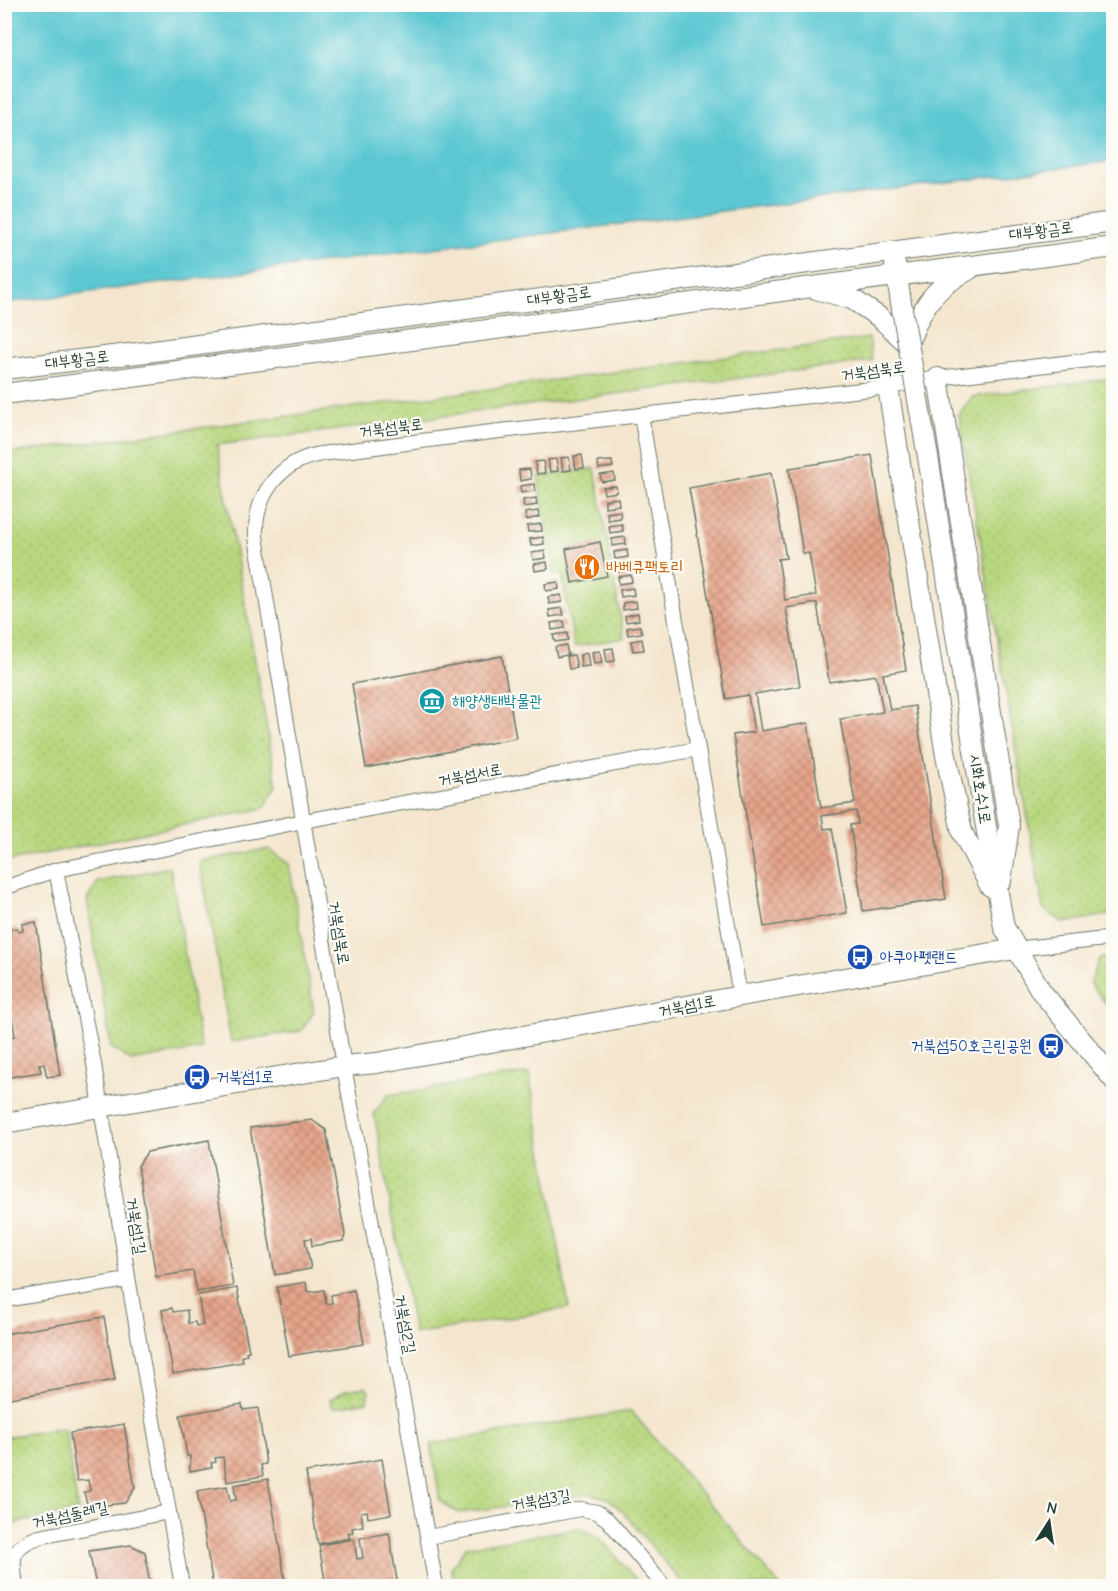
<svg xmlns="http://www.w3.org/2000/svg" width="1118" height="1591" viewBox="0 0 1118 1591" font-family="'Comic Neue','Poor Story',sans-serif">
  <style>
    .grass { fill: url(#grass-dots); stroke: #6c8a59; stroke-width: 1.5 }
    .water { fill: #5bc7d3; stroke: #3d8284; stroke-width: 1.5 }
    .building { fill: url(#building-cross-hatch); fill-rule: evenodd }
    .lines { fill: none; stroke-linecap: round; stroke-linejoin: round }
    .street-casing { stroke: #6a786a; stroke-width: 16 }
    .secondary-casing { stroke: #6a786a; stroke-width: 22 }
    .street { stroke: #fff; stroke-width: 14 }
    .secondary { stroke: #fff; stroke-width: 20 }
    .secondary-bridge-casing { stroke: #6a786a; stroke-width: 22; stroke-linecap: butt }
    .secondary-bridge { stroke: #fff; stroke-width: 20 }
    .labels { text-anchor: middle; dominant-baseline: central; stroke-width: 4.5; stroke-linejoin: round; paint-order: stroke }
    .street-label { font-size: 16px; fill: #1f3d34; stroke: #fdfcf7 }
    .food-label { font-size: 16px; fill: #c56008; stroke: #fdfcf7; text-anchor: start }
    .culture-label { font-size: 16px; fill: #0d838f; stroke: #fdfcf7; text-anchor: start }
    .transit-label { font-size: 16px; fill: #164399; stroke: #fdfcf7; text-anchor: start }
  </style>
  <defs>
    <pattern id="grass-dots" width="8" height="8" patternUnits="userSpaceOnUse" patternTransform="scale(1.5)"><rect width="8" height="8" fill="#b8d77e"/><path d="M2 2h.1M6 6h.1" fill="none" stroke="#9eb96e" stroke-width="1.8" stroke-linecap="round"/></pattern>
    <pattern id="building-cross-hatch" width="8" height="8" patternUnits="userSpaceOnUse" patternTransform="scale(1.5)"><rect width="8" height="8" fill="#e7a58b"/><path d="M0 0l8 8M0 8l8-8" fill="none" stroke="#bb8872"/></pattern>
  </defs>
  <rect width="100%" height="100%" fill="#fdfcf7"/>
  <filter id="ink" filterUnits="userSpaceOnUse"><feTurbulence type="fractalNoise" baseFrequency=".0167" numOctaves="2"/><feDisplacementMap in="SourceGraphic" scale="12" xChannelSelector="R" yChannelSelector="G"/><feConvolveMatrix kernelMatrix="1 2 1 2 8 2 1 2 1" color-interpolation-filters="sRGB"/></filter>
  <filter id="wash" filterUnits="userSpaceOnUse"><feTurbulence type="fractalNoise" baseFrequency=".008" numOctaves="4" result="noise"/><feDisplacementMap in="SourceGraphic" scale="24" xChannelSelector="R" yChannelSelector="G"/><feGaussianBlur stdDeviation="1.35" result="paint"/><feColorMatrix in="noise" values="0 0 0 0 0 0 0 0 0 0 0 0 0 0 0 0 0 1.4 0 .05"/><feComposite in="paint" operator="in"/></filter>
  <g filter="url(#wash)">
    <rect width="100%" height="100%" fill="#f4e6ce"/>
    <g class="grass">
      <path d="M869 338 872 361 217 445 277 786 264 808 5 862V454Z"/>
      <path d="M1113 378V914L1064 923 1043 909 959 415 972 397Z"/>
      <path d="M595 468 624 638 574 647 562 574H554L538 477Z"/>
      <path d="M268 849 289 864 314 1012 301 1031 231 1042 200 861Z"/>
      <path d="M170 867 201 1049 131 1061 111 1047 87 900 98 882Z"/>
      <path d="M1113 956H1114L1113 1012 1090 984 1099 959Z"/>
      <path d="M529 1073 569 1308 414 1334 374 1113 388 1095Z"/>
      <path d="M366 1387 369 1390 367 1401 333 1408 330 1399 346 1390Z"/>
      <path d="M631 1411 780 1586H685L622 1511 607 1498 590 1494 459 1513 440 1501 431 1444Z"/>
      <path d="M65 1428 78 1511 5 1525V1437Z"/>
      <path d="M580 1528 599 1537 642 1586H455L451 1568 466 1547Z"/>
    </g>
    <path class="water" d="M4 5H1113V161L5 303Z"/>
    <g id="blocks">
      <g class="building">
        <path d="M582 455 584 468 576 469 574 456Z"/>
        <path d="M872 455 906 670 883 674 890 710 915 706 946 899 863 911 850 825 858 824 856 811 822 816 824 829 832 828 847 913 764 927 733 735 754 732 748 695 726 699 689 488 771 473 786 558 778 559 785 600 816 595 809 553 803 554 789 468ZM817 603 829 682 876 675 883 712 840 719 855 803 821 808 808 723 761 731 755 694 800 686 786 608Z"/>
        <path d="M569 457 571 470 563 471 561 458Z"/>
        <path d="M556 459 558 471 550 472 548 460Z"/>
        <path d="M543 461 545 473 537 474 535 462Z"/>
        <path d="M612 461 613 467 599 469 598 462Z"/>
        <path d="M530 469 531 479 520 481 519 470Z"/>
        <path d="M614 473 615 480 602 482 600 475Z"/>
        <path d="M534 484 535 491 521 493 520 486Z"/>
        <path d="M616 486 617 492 604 494 603 487Z"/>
        <path d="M536 498 537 505 524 507 523 500Z"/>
        <path d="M618 498 619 505 605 507V500Z"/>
        <path d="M538 511 539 517 526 520 525 513Z"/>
        <path d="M620 511 621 518 608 520 607 513Z"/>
        <path d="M541 524 542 531 528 532 527 526Z"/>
        <path d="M622 524 623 531 610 533 609 526Z"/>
        <path d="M543 537 544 544 531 546 530 539Z"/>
        <path d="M625 537 626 544 612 546V539Z"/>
        <path d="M600 542 607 576 572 583 566 549Z"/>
        <path d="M627 550 628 557 615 559 614 552Z"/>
        <path d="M545 551 546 558 533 560 532 553Z"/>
        <path d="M547 562 548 569 535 571 534 564Z"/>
        <path d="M629 563 630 570 617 572 616 565Z"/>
        <path d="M631 575 632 582 619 584 618 577Z"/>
        <path d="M558 582 559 589 546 591 545 584Z"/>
        <path d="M633 588 634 595 621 597 620 590Z"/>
        <path d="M561 595 562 602 549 604 548 597Z"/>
        <path d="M636 601 637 608 623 610V603Z"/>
        <path d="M562 608 564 615 550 617 549 610Z"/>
        <path d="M638 613 639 620 626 622 625 616Z"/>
        <path d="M564 621 565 628 552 630 551 623Z"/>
        <path d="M640 626 642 633 628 635 627 628Z"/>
        <path d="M567 633 568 640 555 642 553 635Z"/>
        <path d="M642 639 644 650 633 651 631 641Z"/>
        <path d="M566 645 568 655 557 657 555 647Z"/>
        <path d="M613 648 615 661 607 662 605 649Z"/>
        <path d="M600 651 602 663 594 664 592 652Z"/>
        <path d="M587 653 589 666 581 667 580 655Z"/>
        <path d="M574 655 577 668 569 669 567 656Z"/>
        <path d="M502 656 516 738 366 768 352 684Z"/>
        <path d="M36 922 60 1075 47 1077 44 1064H39L41 1072 4 1078V1038L15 1036 4 969V930L17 928 18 932 23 931 22 924Z"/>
        <path d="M312 1120 326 1130 345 1235 343 1241 312 1246 311 1238 305 1239 311 1269 275 1275 250 1128Z"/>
        <path d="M209 1140 233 1286 197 1292 193 1271 156 1277 138 1166 147 1152Z"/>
        <path d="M306 1282 307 1291 310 1292 324 1290 326 1304 332 1303 331 1295 354 1290 364 1344 289 1356 277 1287Z"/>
        <path d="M237 1288 249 1351 246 1352 247 1355 242 1356 243 1362 173 1374 162 1310 172 1308 173 1312 187 1310 188 1323 195 1322 196 1326 203 1325 198 1295Z"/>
        <path d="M104 1317 115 1380 4 1399V1334Z"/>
        <path d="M242 1404 243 1410 258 1408 266 1464 261 1465 263 1476 227 1482 223 1457 215 1458 216 1462 211 1463 212 1467 190 1471V1456H187L180 1415Z"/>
        <path d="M124 1424 135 1488 125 1503 88 1507 84 1492 90 1491 88 1480 77 1481 70 1433Z"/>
        <path d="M382 1459 391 1514 368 1518 367 1511 361 1512 363 1526 352 1528 353 1532 348 1533 350 1538 318 1544 306 1472Z"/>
        <path d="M268 1479 286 1586H213L197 1491 227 1486 230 1501 236 1500 234 1485Z"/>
        <path d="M389 1533 398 1586H326L319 1545 354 1539 357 1559 363 1558 360 1538Z"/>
        <path d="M131 1545 145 1552 150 1586H96L89 1551Z"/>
      </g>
    </g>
  </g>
  <g filter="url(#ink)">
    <use href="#blocks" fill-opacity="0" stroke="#6a786a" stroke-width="1.5"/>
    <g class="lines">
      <defs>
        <g id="street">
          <path d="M641 415 740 996"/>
          <path d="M56 870 94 1064 131 1295 182 1586"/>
          <path d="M4 888 56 870 304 821 698 749"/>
          <path d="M1015 949 1114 938"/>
          <path d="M4 1300 128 1280"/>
          <path d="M428 1537 581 1509 597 1512 608 1520 664 1586"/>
          <path d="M16 1586C12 1559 9 1547 39 1537L169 1512"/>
          <path d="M436 1586 344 1066 256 537C254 495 280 461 321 454L483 433 888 387 938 378 1114 357"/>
        </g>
        <g id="secondary">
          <path d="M895 264 902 309"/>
          <path d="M816 289 852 299 879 317 908 344C922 306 933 288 970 269"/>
          <path d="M4 369 146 352 1114 222"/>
          <path d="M938 378 1009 826 1001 881"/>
          <path d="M888 387 946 756 962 832 990 886"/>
          <path d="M4 394 1114 247"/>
          <path d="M929 463 985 821 1004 927 1041 991 1114 1080"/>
          <path d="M4 1123 344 1066 377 1063 740 996 1015 949"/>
        </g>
      </defs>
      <use href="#street" class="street-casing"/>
      <use href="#secondary" class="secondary-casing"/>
      <use href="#street" class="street"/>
      <use href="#secondary" class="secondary"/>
      <defs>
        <path id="secondary-bridge" d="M902 309 929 463"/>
      </defs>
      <use href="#secondary-bridge" class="secondary-bridge-casing"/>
      <use href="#secondary-bridge" class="secondary-bridge"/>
    </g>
  </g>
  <defs>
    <symbol id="restaurant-disc" viewBox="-11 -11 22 22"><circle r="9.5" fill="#e8710a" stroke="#fdfcf7"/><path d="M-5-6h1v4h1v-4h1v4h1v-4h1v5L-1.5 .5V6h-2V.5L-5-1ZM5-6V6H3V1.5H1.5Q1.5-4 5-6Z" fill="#fff"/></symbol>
    <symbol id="museum-disc" viewBox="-11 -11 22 22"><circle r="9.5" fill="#0f9aa8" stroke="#fdfcf7"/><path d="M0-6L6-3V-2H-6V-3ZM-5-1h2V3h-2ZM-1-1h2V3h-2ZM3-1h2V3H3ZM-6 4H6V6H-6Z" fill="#fff"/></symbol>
    <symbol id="bus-disc" viewBox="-11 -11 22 22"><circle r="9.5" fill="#1a4fb4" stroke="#fdfcf7"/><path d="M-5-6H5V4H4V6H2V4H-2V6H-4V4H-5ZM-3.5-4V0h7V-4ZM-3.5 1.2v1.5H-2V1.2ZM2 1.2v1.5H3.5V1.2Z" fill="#fff"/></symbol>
  </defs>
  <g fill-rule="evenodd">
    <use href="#restaurant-disc" x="572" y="552" width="30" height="30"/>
    <use href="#museum-disc" x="417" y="686" width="30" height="30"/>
    <use href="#bus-disc" x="845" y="942" width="30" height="30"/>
    <use href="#bus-disc" x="1036" y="1031" width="30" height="30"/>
    <use href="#bus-disc" x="182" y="1062" width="30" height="30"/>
  </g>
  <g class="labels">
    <g class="street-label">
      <text transform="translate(1041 231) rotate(-7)">대부황금로</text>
      <text transform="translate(559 296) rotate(-8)">대부황금로</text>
      <text transform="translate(77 360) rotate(-7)">대부황금로</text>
      <text transform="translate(873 371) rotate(-8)">거북섬북로</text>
      <text transform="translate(391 428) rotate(-7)">거북섬북로</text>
      <text transform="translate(470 775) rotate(-11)">거북섬서로</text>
      <text transform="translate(980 789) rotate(81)">시화호수1로</text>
      <text transform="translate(339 933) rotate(81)">거북섬북로</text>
      <text transform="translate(687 1006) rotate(-11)">거북섬1로</text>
      <text transform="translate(136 1226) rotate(81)">거북섬1길</text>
      <text transform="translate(405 1324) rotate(80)">거북섬2길</text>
      <text transform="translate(541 1500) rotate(-10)">거북섬3길</text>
      <text transform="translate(70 1515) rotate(-12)">거북섬둘레길</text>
    </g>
    <g class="food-label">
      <text x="606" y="567">바베큐팩토리</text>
    </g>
    <g class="culture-label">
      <text x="452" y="701">해양생태박물관</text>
    </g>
    <g class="transit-label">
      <text x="880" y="957">아쿠아펫랜드</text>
      <text x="1032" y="1046" text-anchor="end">거북섬50호근린공원</text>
      <text x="216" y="1077">거북섬1로</text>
    </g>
  </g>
  <rect width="1118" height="1591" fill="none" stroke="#fdfcf7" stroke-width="24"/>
  <g transform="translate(1049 1522) rotate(12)" stroke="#fdfcf7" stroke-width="4.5" paint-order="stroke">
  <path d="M0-4.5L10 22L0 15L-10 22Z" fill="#1f3d34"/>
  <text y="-9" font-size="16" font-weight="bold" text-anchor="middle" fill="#1f3d34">N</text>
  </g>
</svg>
